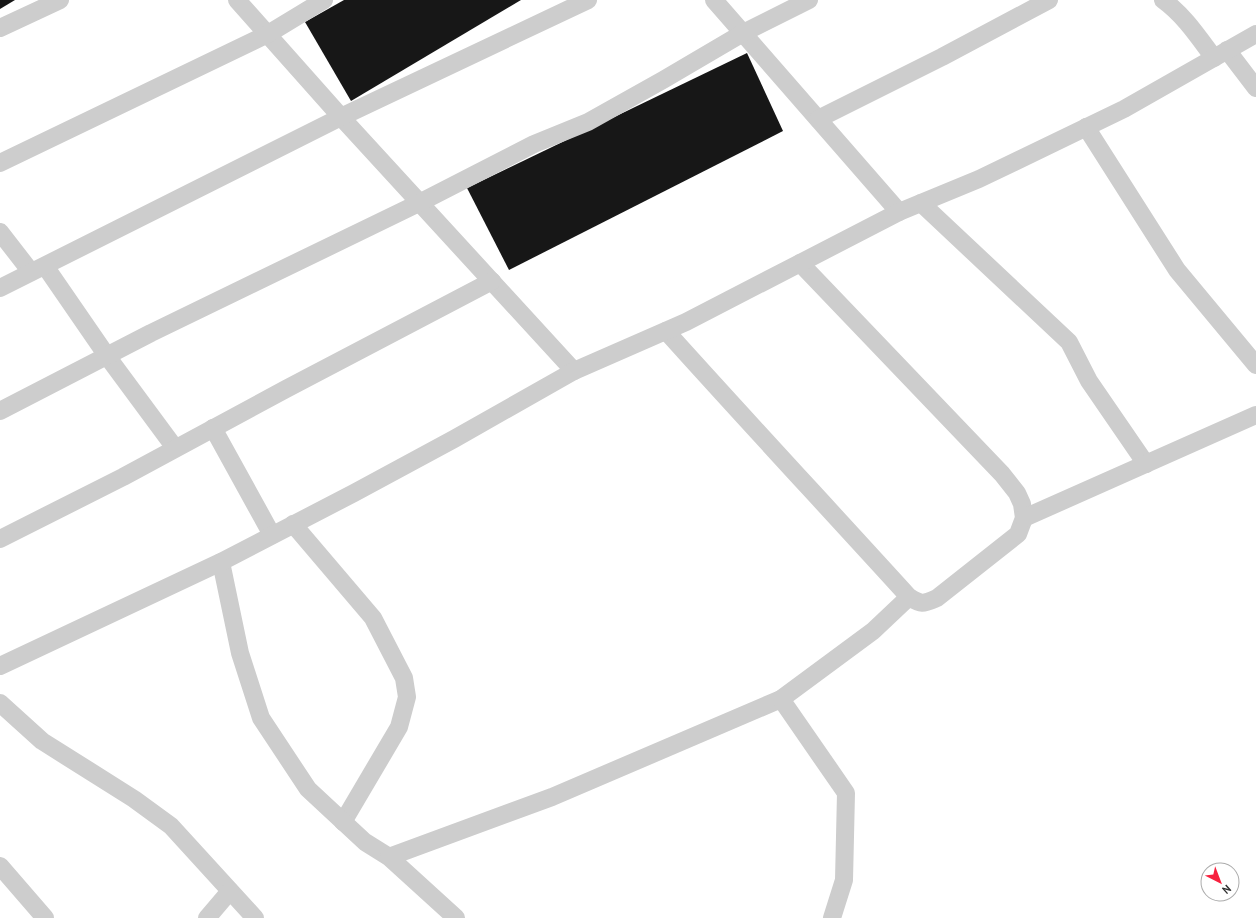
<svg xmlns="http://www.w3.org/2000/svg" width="1256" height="918" viewBox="0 0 1256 918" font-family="'PT Sans',sans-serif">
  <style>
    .building { fill: #171717 }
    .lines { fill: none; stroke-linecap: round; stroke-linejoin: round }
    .street { stroke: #cdcdcd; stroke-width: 18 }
  </style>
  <rect width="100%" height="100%" fill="#fff"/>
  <g class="building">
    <path d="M0 0H15L0 9Z"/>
    <path d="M344 0H521L351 101 305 22Z"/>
    <path d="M747 53 783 131 509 270 467 188Z"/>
  </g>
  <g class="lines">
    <g class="street">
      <path d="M237 0 341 117 574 371"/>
      <path d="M714 0 899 212"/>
      <path d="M1163 0C1184 15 1199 38 1214 58"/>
      <path d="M0 28 60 0"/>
      <path d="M1227 50 1256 88"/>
      <path d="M818 119 942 57 1049 0"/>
      <path d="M1086 127 1177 270 1256 365"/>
      <path d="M0 163 268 34 324 0"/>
      <path d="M921 203 1069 342 1089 381 1146 464"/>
      <path d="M0 232 31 272"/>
      <path d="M45 266 107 356 175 448"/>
      <path d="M0 288 341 117 588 0"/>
      <path d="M666 331C746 420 828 508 909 597 922 605 923 604 937 598L1018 534 1024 518 1022 504 1017 493 1002 474 800 263"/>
      <path d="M0 411 151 333 421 202 534 144 588 122 663 80 743 33 809 0"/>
      <path d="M213 428 272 535"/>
      <path d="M1024 518 1256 415"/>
      <path d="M293 524 373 618 404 678 407 697 399 727 343 822"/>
      <path d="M0 539 123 477 286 389 492 281"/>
      <path d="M221 562 240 653 261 718 308 789 365 842 389 857 456 918"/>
      <path d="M0 666 221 562 354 493 454 439 574 371 686 322 899 212 979 179 1124 109 1256 34"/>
      <path d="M0 703 42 741 134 799 171 826 255 918"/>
      <path d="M389 857 552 797 781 699"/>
      <path d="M0 866 45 918"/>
      <path d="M207 918 230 891"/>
      <path d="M832 918 844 880 846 793 781 699 873 631 909 597"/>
    </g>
  </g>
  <g transform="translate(1220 882) rotate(138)"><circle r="19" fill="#ffffff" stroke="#acacac"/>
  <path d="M0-3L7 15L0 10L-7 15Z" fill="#f7213e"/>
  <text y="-6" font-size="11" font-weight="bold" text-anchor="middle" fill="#303030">N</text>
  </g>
</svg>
